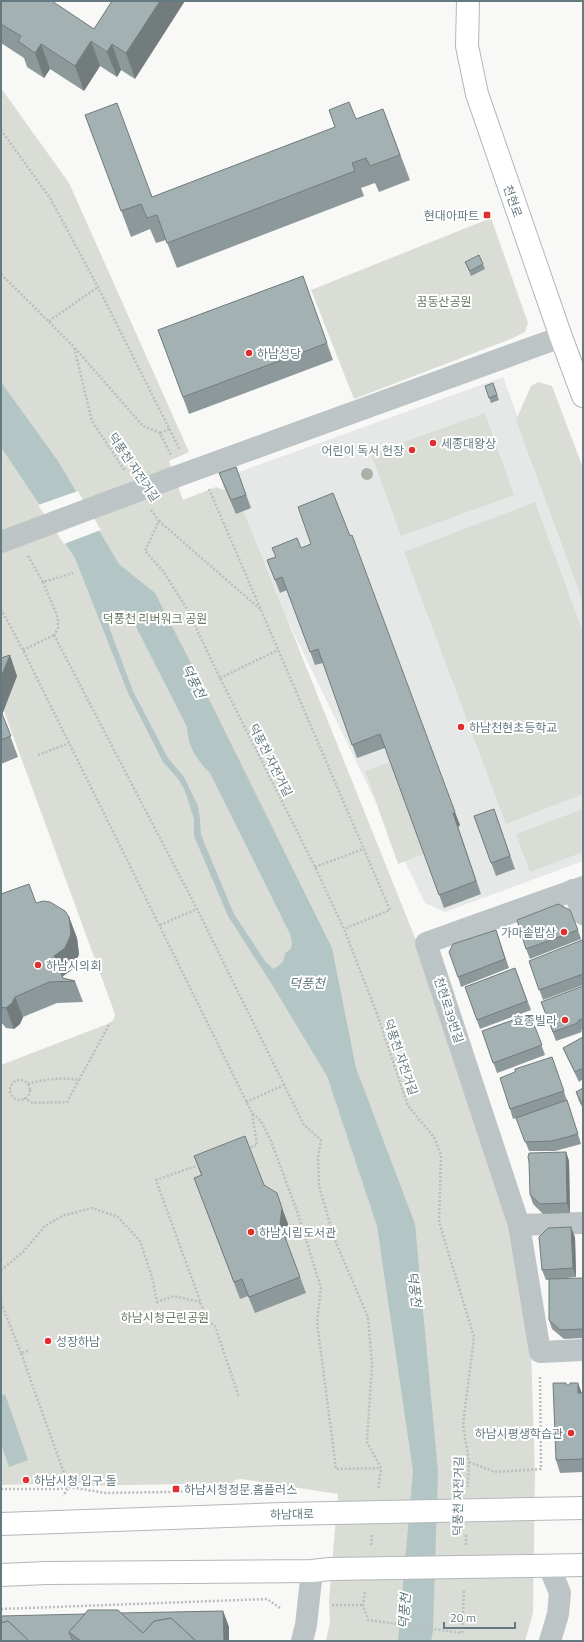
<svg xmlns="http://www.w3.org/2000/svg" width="584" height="1642" viewBox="0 0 584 1642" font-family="'Titillium Web','Noto Sans KR',sans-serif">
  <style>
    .built { fill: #e6e8e7 }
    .green { fill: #daddd5 }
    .water { fill: #b4c5c6; fill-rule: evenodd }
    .pier { fill: #f8f8f6 }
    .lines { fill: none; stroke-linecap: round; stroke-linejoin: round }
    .secondary-casing { stroke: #afb8bb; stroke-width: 24 }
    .primary-casing { stroke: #b1b8ba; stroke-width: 24 }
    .path { stroke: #babec0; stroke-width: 2.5; stroke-dasharray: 2 2; stroke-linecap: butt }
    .minor { stroke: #bdc4c6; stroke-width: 22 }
    .secondary { stroke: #fff; stroke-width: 22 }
    .primary { stroke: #fff; stroke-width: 22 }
    .primary-bridge-casing { stroke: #b1b8ba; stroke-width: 24; stroke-linecap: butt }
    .minor-bridge { stroke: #bdc4c6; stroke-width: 22 }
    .primary-bridge { stroke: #fff; stroke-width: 22 }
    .tree { fill: #aab2a5 }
    .wall { fill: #8d989a }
    .shaded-wall { fill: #737c7d }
    .building { fill: #a4b1b3; stroke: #737c7d }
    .poi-dot { fill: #e02f2e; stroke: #fff; stroke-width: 1.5 }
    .labels { text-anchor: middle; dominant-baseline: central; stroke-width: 4; stroke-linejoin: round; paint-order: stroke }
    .street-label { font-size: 12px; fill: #647a80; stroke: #fff }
    .poi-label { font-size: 12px; fill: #647a80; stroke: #fff; text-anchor: start }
    .park-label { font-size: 12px; fill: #6b7963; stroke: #fff }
    .water-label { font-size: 13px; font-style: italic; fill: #5f797b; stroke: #fff }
  </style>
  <rect width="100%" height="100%" fill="#f8f8f6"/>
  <path class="built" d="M503 377 583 593V861L445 912 425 903 222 486 233 474Z"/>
  <g class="green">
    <path d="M1 88 69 183 189 452 169 461 183 500 216 487 237 495 422 955 514 1232 531 1351 535 1474 533 1613 525 1641H326L330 1622 329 1601 338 1494 241 1479 235 1480 232 1483 82 1486 81 1483 1 1485V1065L110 1023 114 1019 115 1014 1 703Z"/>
    <path d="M491 218 528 323 525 332 513 338 354 399 311 290Z"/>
    <path d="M538 382 552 386 583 468V602L516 420 531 386Z"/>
    <path d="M485 413 514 495 401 536 371 454Z"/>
    <path d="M535 502 583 632V794L506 824 404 552Z"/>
    <path d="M390 762 424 854 398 864 365 771Z"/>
    <path d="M583 809V852L530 872 516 834Z"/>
  </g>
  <g class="water">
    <path d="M1 382 58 461 119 564 155 593 202 685 332 948 356 1068 415 1224 438 1472 433 1631 431 1641H398L413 1471 377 1226 327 1076 271 983 228 916 194 836V819L185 791 179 780 163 762 128 693 75 558 1 447ZM120 610H125L129 613 187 727C188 747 196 759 210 773L290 934 292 942 291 949 285 953C284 962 281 965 273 969L265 961 234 914 201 835 200 819 198 806 184 777 168 758 133 691 109 627 111 618Z"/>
    <path d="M5 1394 28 1460 9 1467 1 1444V1396Z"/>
  </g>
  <path class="pier" d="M78 491 101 530 64 544 38 505Z"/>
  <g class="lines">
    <defs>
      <path id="secondary" d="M468 1 467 46 477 94 561 337 583 396"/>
      <g id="primary">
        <path d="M530 1509 583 1508"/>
        <path d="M1 1524 283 1514 333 1513"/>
        <path d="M532 1566 583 1565"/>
        <path d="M1 1575 46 1573 312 1571 330 1569"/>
      </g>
    </defs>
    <use href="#secondary" class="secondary-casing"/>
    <use href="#primary" class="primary-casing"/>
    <g class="path">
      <path d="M1 130 50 198 98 287 180 450"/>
      <path d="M1 274 74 347 92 421 125 471"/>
      <path d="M49 321 98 287"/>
      <path d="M75 348 143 426 160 433 171 455"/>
      <path d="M160 433 169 429"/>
      <path d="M209 489 390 910 344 929"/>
      <path d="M151 510 159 521 145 551 163 571 187 609 220 678 315 867 344 929 376 1011 408 1106 434 1137 441 1155 439 1222 474 1337 463 1425 469 1462 468 1487"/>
      <path d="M159 521 260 609"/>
      <path d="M28 556 43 582 73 573"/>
      <path d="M43 582 58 618V628L54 635"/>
      <path d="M1 609 23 650 127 860 252 1113 261 1121 271 1141 297 1211 321 1288 317 1322 336 1469 381 1468"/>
      <path d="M54 635 197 909 304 1125 321 1140 318 1157 319 1186 334 1238 368 1317 372 1364 367 1442 381 1468 378 1490"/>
      <path d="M23 650 54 635"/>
      <path d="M220 678 278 650"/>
      <path d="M38 755 69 743"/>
      <path d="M315 867 363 849"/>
      <path d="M160 925 197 909"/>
      <circle cx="20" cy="1090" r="10"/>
      <path d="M28 1084C43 1079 63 1077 79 1080L110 1023"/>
      <path d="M24 1098 33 1103 67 1102 79 1080"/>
      <path d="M246 1102 284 1085"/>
      <path d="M247 1149 257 1145 252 1113"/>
      <path d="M199 1165 156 1180 207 1320 215 1326 239 1397"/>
      <path d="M1 1270 23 1252 45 1226 62 1216 92 1208 118 1217 140 1241 152 1277 157 1302 174 1296 200 1302"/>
      <path d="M1 1303 21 1353"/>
      <path d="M28 1351 21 1353 69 1487 63 1496"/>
      <path d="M469 1462 495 1472 541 1469 540 1376"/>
      <path d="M1 1489H60L69 1487 106 1493 228 1491"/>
      <path d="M371 1545 372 1534"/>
      <path d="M466 1545V1534"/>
      <path d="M365 1592 363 1605 368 1620 462 1633 464 1590"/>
      <path d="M332 1605H363"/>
      <path d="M1 1609 267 1599 280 1608"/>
    </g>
    <g class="minor">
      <path d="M175 477 561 337"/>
      <path d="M583 887 426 943 519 1225 540 1352 583 1350"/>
      <path d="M573 890 583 914"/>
      <path d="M519 1225 583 1223"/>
      <path d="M549 1566 560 1593 558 1614 550 1641"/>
      <path d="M302 1641 306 1625 312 1571"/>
    </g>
    <use href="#secondary" class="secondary"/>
    <use href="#primary" class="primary"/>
    <defs>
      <g id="primary-bridge">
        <path d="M333 1513 530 1509"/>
        <path d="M330 1569 532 1566"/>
      </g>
    </defs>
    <use href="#primary-bridge" class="primary-bridge-casing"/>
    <path class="minor-bridge" d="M1 542 175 477"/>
    <use href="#primary-bridge" class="primary-bridge"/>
  </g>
  <circle class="tree" cx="367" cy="474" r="6"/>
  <g class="wall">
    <path d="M1 1 94 29 112 1 135 79 121 70 117 77 100 66 84 91 50 69 44 78 27 67 24 58 1 43Z"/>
    <path d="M383 109 410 180 379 192 375 183 361 188 364 196 177 268 166 240 156 243 150 229 131 237 85 115 152 197 335 127 329 110 356 119Z"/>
    <path d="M465 262 483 264 485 269 471 276Z"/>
    <path d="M303 276 333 360 189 414 158 330Z"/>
    <path d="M493 383 499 400 491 403 485 386Z"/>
    <path d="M236 467 251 508 236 514 224 486 219 473Z"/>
    <path d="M301 548 460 825 458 827 481 894 444 908 385 748 357 758 323 663 315 665 287 590 280 593 267 560Z"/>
    <path d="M1 658 17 676 2 714 18 757 1 764Z"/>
    <path d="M494 809 515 869 496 876 474 816Z"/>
    <path d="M29 884 36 903 69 917 77 938 79 954 73 969 62 976 63 978 75 981 83 1002 57 1003 23 1017 20 1024 14 1029 6 1028 1 1022V894Z"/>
    <path d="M496 930 509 968 461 987 458 977Z"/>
    <path d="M578 930 581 939 530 959 526 949Z"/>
    <path d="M583 942V985L543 1000 529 961Z"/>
    <path d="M515 968 531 1010 480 1029 465 987Z"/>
    <path d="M583 986V1029L581 1030 582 1032 556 1041 541 1002Z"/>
    <path d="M530 1014 545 1055 497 1073 482 1031Z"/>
    <path d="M583 1037V1079L579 1082 567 1057 563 1048Z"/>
    <path d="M552 1057 570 1109 581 1144 555 1151H529L516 1118 513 1119 510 1109Z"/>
    <path d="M583 1088V1109L579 1101 576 1092Z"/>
    <path d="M566 1152 569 1161 570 1213 543 1214 533 1204 530 1195Z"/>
    <path d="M194 1156 264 1185 282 1208 288 1224 286 1240 306 1293 255 1313 248 1296 240 1299 194 1178 201 1175Z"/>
    <path d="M575 1237 576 1277 546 1280 542 1270Z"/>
    <path d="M583 1278V1338L564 1339 552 1329 549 1320Z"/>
    <path d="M567 1385 582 1393H583V1472L560 1473 556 1460Z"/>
    <path d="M223 1611 229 1627V1641H1L121 1613Z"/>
  </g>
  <g class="shaded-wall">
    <path d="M160 1H185L135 79 126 53Z"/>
    <path d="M91 41 100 66 84 91 75 66Z"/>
    <path d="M41 44 50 69 44 78 35 53Z"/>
    <path d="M112 44 121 70 117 77 107 52Z"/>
    <path d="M10 655 17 676 2 715 1 712V677Z"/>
    <path d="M455 812 460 825 458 827 481 894 453 813Z"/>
    <path d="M69 917 77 938 79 954 73 969 62 977 54 956Z"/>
    <path d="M15 997 23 1017 20 1024 14 1029 6 1008Z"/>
    <path d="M566 1152 569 1161 570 1213 567 1203Z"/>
    <path d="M282 1208 288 1224 286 1241 280 1224Z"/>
    <path d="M571 1227 575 1237 576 1277 573 1268Z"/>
    <path d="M578 1383 583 1396 578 1393Z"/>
    <path d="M223 1611 229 1627V1641H224Z"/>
  </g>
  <g class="building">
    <path d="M1 1H52L94 29 112 1H160L126 53 112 44 107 52 91 41 75 66 41 44 35 53 18 41 21 36 1 24Z"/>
    <path d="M349 102 356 119 383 109 400 155 370 166 366 158 352 163 355 171 167 243 157 215 147 218 141 204 121 211 85 115 117 103 152 197 335 127 329 110Z"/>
    <path d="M479 255 483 264 470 271 465 262Z"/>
    <path d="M303 276 327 343 183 397 158 330Z"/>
    <path d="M493 383 497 395 489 398 485 386Z"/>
    <path d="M236 467 246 495 231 500 219 473Z"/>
    <path d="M333 493 350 536 352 535 455 812 453 813 476 881 439 895 380 734 352 745 318 649 310 652 282 577 275 580 267 560 276 557 272 548 297 538 301 548 311 544 298 507Z"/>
    <path d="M10 655 1 677V658Z"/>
    <path d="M1 711 11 736 1 740Z"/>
    <path d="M494 809 510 856 491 863 474 816Z"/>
    <path d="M29 884 36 903 43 901 50 902 65 911 69 917 71 934 65 948 54 956 63 978 75 981 49 982 15 997 12 1003 6 1008 1 1007V894Z"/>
    <path d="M558 904 570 910 578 930 526 949 517 920Z"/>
    <path d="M496 930 505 959 458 977 449 952 453 944Z"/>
    <path d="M582 940 583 942V974L539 990 529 961Z"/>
    <path d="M515 968 527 1001 477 1020 465 987Z"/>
    <path d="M583 986V1018L578 1021V1023L553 1032 541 1002Z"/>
    <path d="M530 1014 542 1045 493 1063 482 1031Z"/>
    <path d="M583 1037V1068L575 1072 563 1048Z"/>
    <path d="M552 1057 564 1091 510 1109 500 1078 515 1072V1069Z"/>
    <path d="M583 1088V1106L576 1092Z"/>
    <path d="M567 1100 578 1134 552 1141 525 1142 516 1118Z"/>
    <path d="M245 1136 264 1185 277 1193 282 1208 280 1224 300 1277 249 1297 242 1279 234 1282 194 1178 202 1175 194 1156Z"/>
    <path d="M566 1152 567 1203 540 1204 530 1195 529 1162 528 1157 529 1153Z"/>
    <path d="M571 1227 573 1268 542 1270 539 1237 548 1228Z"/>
    <path d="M583 1278V1329L560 1330 549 1320V1279Z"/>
    <path d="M553 1383H566V1385H570V1383H578V1393H583V1459L556 1460Z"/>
    <path d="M88 1610H118L143 1633 154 1621 171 1618 196 1641H81L69 1632Z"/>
    <path d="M223 1611 224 1641H196L171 1618 154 1621 143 1633 121 1613Z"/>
    <path d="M85 1614 69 1632 73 1641H29L8 1621 1 1623V1616Z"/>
    <path d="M8 1621 29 1641H1V1623Z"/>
  </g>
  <g class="poi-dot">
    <rect x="483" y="211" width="8" height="8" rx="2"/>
    <circle cx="249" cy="353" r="4"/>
    <circle cx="433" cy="443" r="4"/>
    <circle cx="412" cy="450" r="4"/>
    <circle cx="461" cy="727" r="4"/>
    <circle cx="564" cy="932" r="4"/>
    <circle cx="38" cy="965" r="4"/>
    <circle cx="565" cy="1020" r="4"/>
    <circle cx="251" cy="1232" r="4"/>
    <circle cx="48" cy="1341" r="4"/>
    <circle cx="571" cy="1433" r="4"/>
    <circle cx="26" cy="1480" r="4"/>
    <rect x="172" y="1485" width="8" height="8" rx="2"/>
  </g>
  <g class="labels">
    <g class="street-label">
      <text transform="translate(513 201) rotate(71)">천현로</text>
      <text transform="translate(134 467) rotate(56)">덕풍천 자전거길</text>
      <text transform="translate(271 760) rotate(63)">덕풍천 자전거길</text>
      <text transform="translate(449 1010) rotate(72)">천현로39번길</text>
      <text transform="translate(401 1057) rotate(71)">덕풍천 자전거길</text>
      <text transform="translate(458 1496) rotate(-89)">덕풍천 자전거길</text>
      <text transform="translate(292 1514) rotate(-1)">하남대로</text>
    </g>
    <g class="poi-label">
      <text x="479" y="215" text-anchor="end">현대아파트</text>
      <text x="257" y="353">하남성당</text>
      <text x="441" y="443">세종대왕상</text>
      <text x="404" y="450" text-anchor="end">어린이 독서 헌장</text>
      <text x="469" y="727">하남천현초등학교</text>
      <text x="556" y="932" text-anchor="end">가마솥밥상</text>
      <text x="46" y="965">하남시의회</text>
      <text x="557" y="1020" text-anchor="end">효종빌라</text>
      <text x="259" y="1232">하남시립도서관</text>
      <text x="56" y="1341">성장하남</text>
      <text x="563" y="1433" text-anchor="end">하남시평생학습관</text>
      <text x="34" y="1480">하남시청 입구 돌</text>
      <text x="184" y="1489">하남시청정문.홈플러스</text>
    </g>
    <g class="park-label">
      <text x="444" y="301">꿈동산공원</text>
      <text x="155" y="618">덕풍천 리버워크 공원</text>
      <text x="165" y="1317">하남시청근린공원</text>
    </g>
    <g class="water-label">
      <text transform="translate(194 681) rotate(63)">덕풍천</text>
      <text x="307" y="983">덕풍천</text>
      <text transform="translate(415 1289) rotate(83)">덕풍천</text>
      <text transform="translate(404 1611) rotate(-86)">덕풍천</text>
    </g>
  </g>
  <rect width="584" height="1642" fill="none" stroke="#647a80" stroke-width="4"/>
  <path d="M444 1622v6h71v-6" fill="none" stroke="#647a80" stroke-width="2"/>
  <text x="450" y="1622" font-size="12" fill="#647a80" stroke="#ffffff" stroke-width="3" paint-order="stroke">20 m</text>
</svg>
